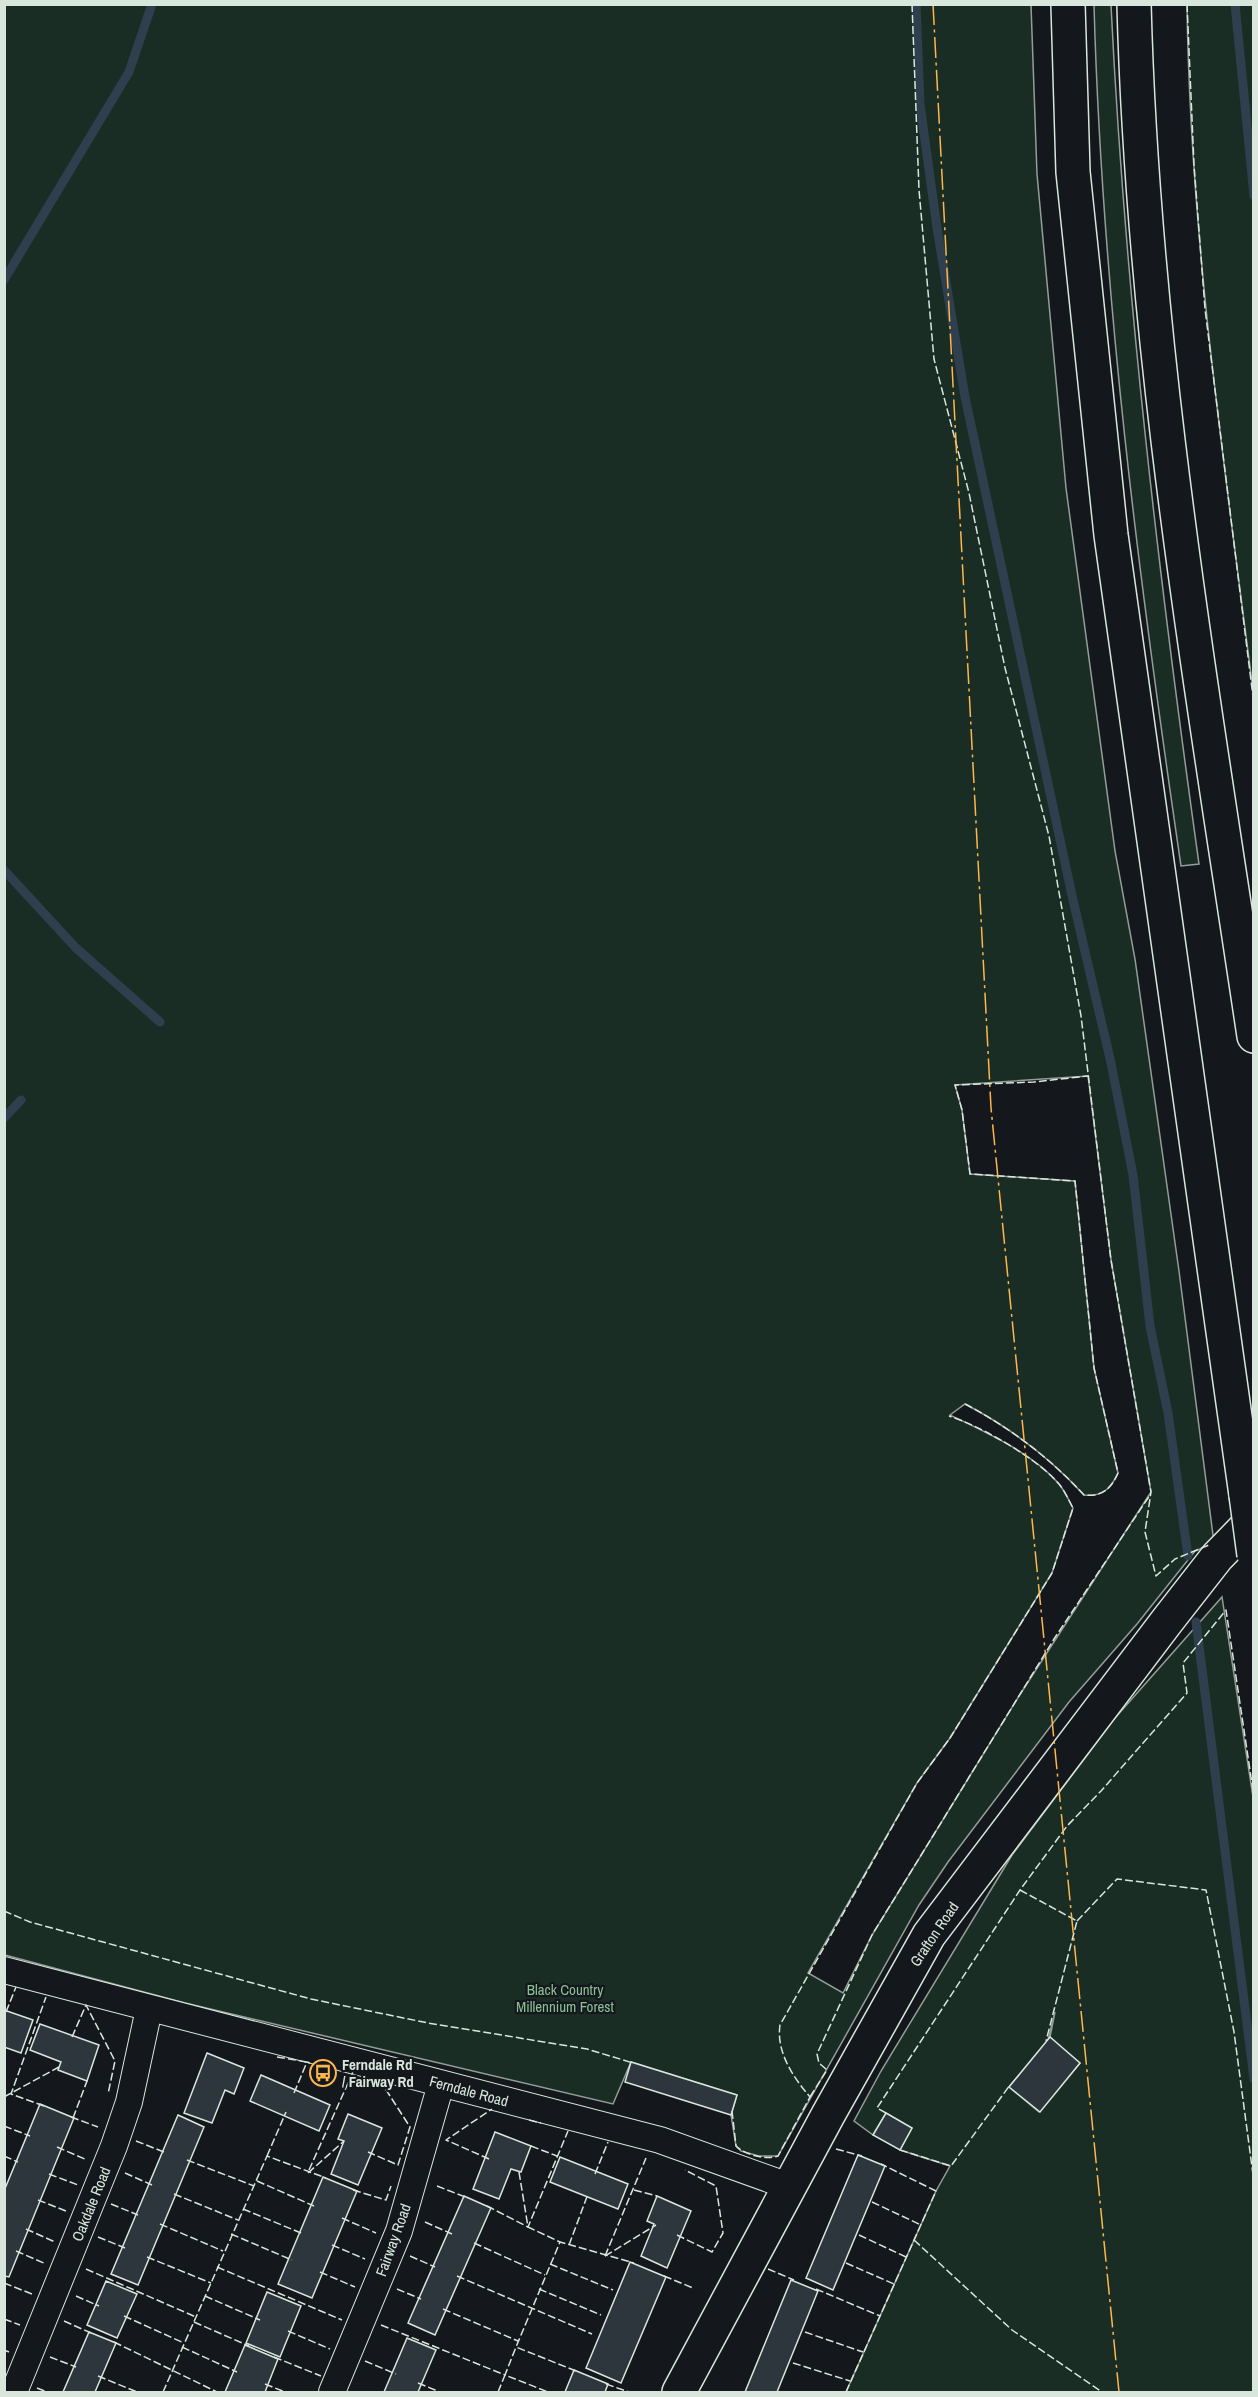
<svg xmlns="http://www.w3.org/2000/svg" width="1258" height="2397" viewBox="0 0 1258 2397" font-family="'Archivo Narrow',sans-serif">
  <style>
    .green { fill: #1a2d24; stroke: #939e99; stroke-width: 1.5; fill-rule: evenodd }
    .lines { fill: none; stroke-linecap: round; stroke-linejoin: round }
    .stream { stroke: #2f3f4d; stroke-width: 9 }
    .building { fill: #2c363c; stroke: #d8e6dc; stroke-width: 1.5 }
    .minor-casing { stroke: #d8e6dc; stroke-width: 28 }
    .tertiary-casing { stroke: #d8e6dc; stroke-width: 36 }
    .motorway-casing { stroke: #d8e6dc; stroke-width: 36 }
    .minor { stroke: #14181c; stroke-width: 26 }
    .tertiary { stroke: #14181c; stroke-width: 33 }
    .motorway { stroke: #14181c; stroke-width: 33 }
    .motorway-bridge-casing { stroke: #d8e6dc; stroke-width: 36; stroke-linecap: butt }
    .motorway-bridge { stroke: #14181c; stroke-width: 33 }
    .fence { stroke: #d8e6dc; stroke-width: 1.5; stroke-dasharray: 8 3; stroke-linecap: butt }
    .power { stroke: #ffb74d; stroke-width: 1.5; stroke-dasharray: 21 4.5 3 4.5; stroke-linecap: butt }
    .labels { text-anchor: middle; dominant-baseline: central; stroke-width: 4.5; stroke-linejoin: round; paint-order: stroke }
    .street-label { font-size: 15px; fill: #d8e6dc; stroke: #14181c }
    .park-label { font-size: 15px; fill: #8ac095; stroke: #14181c }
    .poi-label { font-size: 15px; font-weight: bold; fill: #d8e6dc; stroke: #14181c; text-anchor: start }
  </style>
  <rect width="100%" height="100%" fill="#14181c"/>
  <g class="green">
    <path d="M4 5H1031L1037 174 1066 488 1115 851 1135 959 1179 1271 1214 1543 1195 1551 1137 1624 1069 1702 948 1862 919 1905 778 2156H759L741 2151 736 2146 731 2115 737 2095 631 2062 613 2104 185 2003 5 1955ZM1088 1076 1111 1260 1151 1492 1019 1696 872 1935 843 1993 808 1973 917 1783 950 1738 1052 1573 1073 1508C1069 1501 1065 1491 1059 1484 1034 1454 984 1431 950 1415L965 1404C1009 1427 1050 1458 1084 1495 1102 1497 1111 1489 1118 1473L1094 1368 1075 1181 970 1174 962 1110 955 1085Z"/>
    <path d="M1094 5H1111C1125 293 1159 578 1199 864L1181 866C1139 580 1102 294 1094 5Z"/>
    <path d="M1187 5H1253V690C1224 463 1190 234 1187 5Z"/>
    <path d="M1222 1597 1253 1797V2392H846L936 2191 950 2166 900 2150 912 2128 886 2113 873 2135 854 2121 881 2071 1012 1855 1115 1718ZM1055 2012 1050 2037 1080 2063 1039 2112 1009 2087 1048 2040Z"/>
  </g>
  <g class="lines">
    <g class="stream">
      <path d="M916 4 920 104 937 228 965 397 1073 900 1111 1063 1133 1175 1150 1326 1168 1413 1188 1556"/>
      <path d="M1235 4 1254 196"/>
      <path d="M4 280 129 72 152 4"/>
      <path d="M4 870 76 948 160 1022"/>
      <path d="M4 1118 21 1100"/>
      <path d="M1196 1622 1254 2079"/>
    </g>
  </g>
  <g class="building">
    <path d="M4 2010 33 2020 21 2053 4 2047Z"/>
    <path d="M40 2024 99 2045 87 2081 58 2070 61 2062 30 2050Z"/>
    <path d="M1050 2037 1080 2063 1040 2112 1009 2087Z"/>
    <path d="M207 2053 244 2068 234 2094 225 2090 212 2123 184 2113Z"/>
    <path d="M631 2062 737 2095 731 2115 625 2082Z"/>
    <path d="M261 2075 330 2105 319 2131 250 2101Z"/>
    <path d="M40 2104 74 2118 9 2277 4 2276V2191Z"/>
    <path d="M886 2113 912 2128 900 2150 873 2135Z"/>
    <path d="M348 2114 382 2128 358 2185 331 2174 344 2141 338 2139Z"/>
    <path d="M178 2115 204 2127 138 2285 111 2274Z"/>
    <path d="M495 2132 531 2146 521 2172 511 2169 499 2199 473 2189Z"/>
    <path d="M858 2155 885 2166 833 2290 806 2278Z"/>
    <path d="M560 2157 628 2184 618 2209 550 2182Z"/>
    <path d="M323 2177 357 2191 312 2298 278 2284Z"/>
    <path d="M464 2196 491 2208 435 2335 408 2323Z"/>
    <path d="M657 2196 691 2211 667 2268 641 2256 654 2224 647 2221Z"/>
    <path d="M630 2262 666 2277 621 2383 586 2368Z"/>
    <path d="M791 2280 818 2291 777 2392H745Z"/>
    <path d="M106 2281 137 2294 117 2338 87 2325Z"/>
    <path d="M267 2292 301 2306 280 2357 246 2343Z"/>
    <path d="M89 2332 116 2343 95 2392H63Z"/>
    <path d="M407 2338 436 2350 418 2392H384Z"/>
    <path d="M245 2345 278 2359 265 2392H225Z"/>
    <path d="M574 2370 608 2384 605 2392H565Z"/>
  </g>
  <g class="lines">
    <defs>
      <g id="minor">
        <path d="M4 1970 660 2140 791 2187"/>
        <path d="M14 2392 114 2146 129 2102 149 2009"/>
        <path d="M332 2392 399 2231 441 2084"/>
      </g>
      <path id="tertiary" d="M679 2392 828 2115 929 1935 1167 1621 1217 1557 1254 1519"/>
      <g id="motorway">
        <path d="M1068 4 1073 172 1111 535 1246 1495"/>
        <path d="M1134 4C1143 352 1203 693 1254 1036"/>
      </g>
    </defs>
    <use href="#minor" class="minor-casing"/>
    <use href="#tertiary" class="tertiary-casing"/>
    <use href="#motorway" class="motorway-casing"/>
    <use href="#minor" class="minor"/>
    <use href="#tertiary" class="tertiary"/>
    <use href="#motorway" class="motorway"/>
    <defs>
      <path id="motorway-bridge" d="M1246 1495 1254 1555"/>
    </defs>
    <use href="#motorway-bridge" class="motorway-bridge-casing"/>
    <use href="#motorway-bridge" class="motorway-bridge"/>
    <g class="fence">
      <path d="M912 4 919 190 934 359 969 493 1005 668 1049 836 1081 1016 1111 1260 1151 1492 1145 1532 1156 1576 1175 1559 1209 1545"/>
      <path d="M1187 4 1194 165 1205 309 1254 705"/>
      <path d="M965 1404C1009 1427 1050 1458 1084 1495 1102 1497 1111 1489 1118 1473L1094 1368 1075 1181 970 1174 962 1110 955 1085 1034 1082 1088 1076"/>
      <path d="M1020 1890 1077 1921 1046 2041"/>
      <path d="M4 1911 30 1922 311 1999 428 2023 587 2049 633 2063"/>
      <path d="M1077 1921 1117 1879 1206 1890 1234 2032 1254 2182"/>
      <path d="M6 2012 16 1987"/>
      <path d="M72 2037 86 2005 115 2061 108 2094"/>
      <path d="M277 2057 307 2062"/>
      <path d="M368 2079 381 2082 410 2127 398 2165 368 2152"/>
      <path d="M294 2093 307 2062 310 2063"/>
      <path d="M4 2097 59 2067"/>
      <path d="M810 2097 827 2070 819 2063 817 2054 872 1935 1054 1639 1150 1495"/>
      <path d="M44 2106 11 2094 46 1997"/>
      <path d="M732 2111 736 2146C745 2155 766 2160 778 2156L810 2097C793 2077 776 2052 780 2025L917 1783 950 1738 1052 1573 1073 1508C1069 1501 1065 1491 1059 1484 1038 1459 981 1426 949 1416"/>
      <path d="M886 2113 877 2108 1020 1890 1067 1826 1101 1791 1187 1693 1183 1663 1226 1610 1254 1797"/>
      <path d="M71 2117 98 2127"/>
      <path d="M73 2118 87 2081"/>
      <path d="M529 2120 541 2123"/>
      <path d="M4 2126 30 2136"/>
      <path d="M136 2141 164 2152"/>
      <path d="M531 2146 557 2156"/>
      <path d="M57 2147 87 2160"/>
      <path d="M836 2149 862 2156"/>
      <path d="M900 2150 951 2166 1010 2085"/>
      <path d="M4 2156 18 2162"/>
      <path d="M267 2156 286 2112"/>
      <path d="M489 2159 446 2140 492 2109"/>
      <path d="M187 2160 254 2186"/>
      <path d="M309 2170 353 2072"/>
      <path d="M519 2172 528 2227 560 2242"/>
      <path d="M125 2173 152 2185"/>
      <path d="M308 2173 344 2141"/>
      <path d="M49 2174 78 2185"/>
      <path d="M595 2174 608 2142"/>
      <path d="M257 2181 314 2206"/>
      <path d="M437 2186 468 2198"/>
      <path d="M353 2190 386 2200 391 2186"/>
      <path d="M634 2190 657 2196"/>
      <path d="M174 2194 238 2220"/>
      <path d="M38 2200 66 2211"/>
      <path d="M872 2202 921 2225"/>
      <path d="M111 2204 138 2215"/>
      <path d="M487 2206 528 2227 568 2131"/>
      <path d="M243 2209 301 2233"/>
      <path d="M342 2218 376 2233"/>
      <path d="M425 2222 452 2234"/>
      <path d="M160 2224 223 2251"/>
      <path d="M26 2229 55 2242"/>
      <path d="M231 2234 292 2260"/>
      <path d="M677 2235 712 2252 723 2233 716 2186 685 2170"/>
      <path d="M859 2235 906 2257"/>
      <path d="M98 2237 125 2248"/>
      <path d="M914 2240 1012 2330 1102 2392"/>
      <path d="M474 2243 545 2275"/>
      <path d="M332 2245 365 2259"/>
      <path d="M569 2245 588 2194"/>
      <path d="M16 2251 46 2264"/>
      <path d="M410 2256 435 2267"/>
      <path d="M605 2256 656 2225"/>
      <path d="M605 2256 646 2158"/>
      <path d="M147 2257 211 2283"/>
      <path d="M846 2263 894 2284"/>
      <path d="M550 2264 613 2290"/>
      <path d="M217 2267 342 2320"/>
      <path d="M86 2269 196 2317"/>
      <path d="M768 2269 794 2280"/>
      <path d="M320 2272 355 2287"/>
      <path d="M457 2276 592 2334"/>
      <path d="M664 2276 693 2288"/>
      <path d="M4 2283 32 2294"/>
      <path d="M397 2289 421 2299"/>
      <path d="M539 2289 601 2315"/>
      <path d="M816 2289 880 2316"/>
      <path d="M76 2296 99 2306"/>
      <path d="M205 2296 260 2320"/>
      <path d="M443 2309 518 2341"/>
      <path d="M124 2316 184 2343"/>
      <path d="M4 2319 20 2325"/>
      <path d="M64 2321 91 2333"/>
      <path d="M194 2322 249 2346"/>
      <path d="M381 2325 505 2375 516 2347"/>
      <path d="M288 2331 330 2349"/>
      <path d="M805 2332 863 2352"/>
      <path d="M114 2342 217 2392"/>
      <path d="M182 2347 237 2372"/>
      <path d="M4 2350 9 2352"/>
      <path d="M50 2357 76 2367"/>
      <path d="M274 2357 321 2376"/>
      <path d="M365 2361 396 2374"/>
      <path d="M793 2363 850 2381"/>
      <path d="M576 2371 516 2347 560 2242 634 2263"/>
      <path d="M98 2376 137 2392"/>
      <path d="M418 2383 440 2392"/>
      <path d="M265 2384 285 2392"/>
      <path d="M606 2384 629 2392"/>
      <path d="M37 2388 47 2392"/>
      <path d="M163 2392 267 2156 326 2178"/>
      <path d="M498 2392 505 2375 548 2392"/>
      <path d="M846 2392 936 2191 881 2164"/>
    </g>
    <path class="power" d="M933 4 991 1108 1119 2392"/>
  </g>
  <defs>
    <symbol id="bus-ring" viewBox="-11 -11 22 22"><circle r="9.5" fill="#14181c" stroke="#ffb74d" stroke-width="1.5"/><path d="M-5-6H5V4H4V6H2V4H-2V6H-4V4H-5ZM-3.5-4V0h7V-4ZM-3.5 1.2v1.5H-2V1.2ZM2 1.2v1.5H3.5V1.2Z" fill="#ffb74d"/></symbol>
  </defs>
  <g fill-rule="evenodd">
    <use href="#bus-ring" x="308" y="2058" width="30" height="30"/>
  </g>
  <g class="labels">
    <g class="street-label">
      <text transform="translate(934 1934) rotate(-56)">Grafton Road</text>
      <text transform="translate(469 2091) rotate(15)">Ferndale Road</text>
      <text transform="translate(91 2204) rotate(-68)">Oakdale Road</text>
      <text transform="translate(393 2240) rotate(-70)">Fairway Road</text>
    </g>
    <g class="park-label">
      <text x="565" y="1989">Black Country<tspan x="565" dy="17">Millennium Forest</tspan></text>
    </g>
    <g class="poi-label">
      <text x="342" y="2064">Ferndale Rd<tspan x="342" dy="17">/ Fairway Rd</tspan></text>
    </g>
  </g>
  <rect width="1258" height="2397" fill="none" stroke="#d8e6dc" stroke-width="12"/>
</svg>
